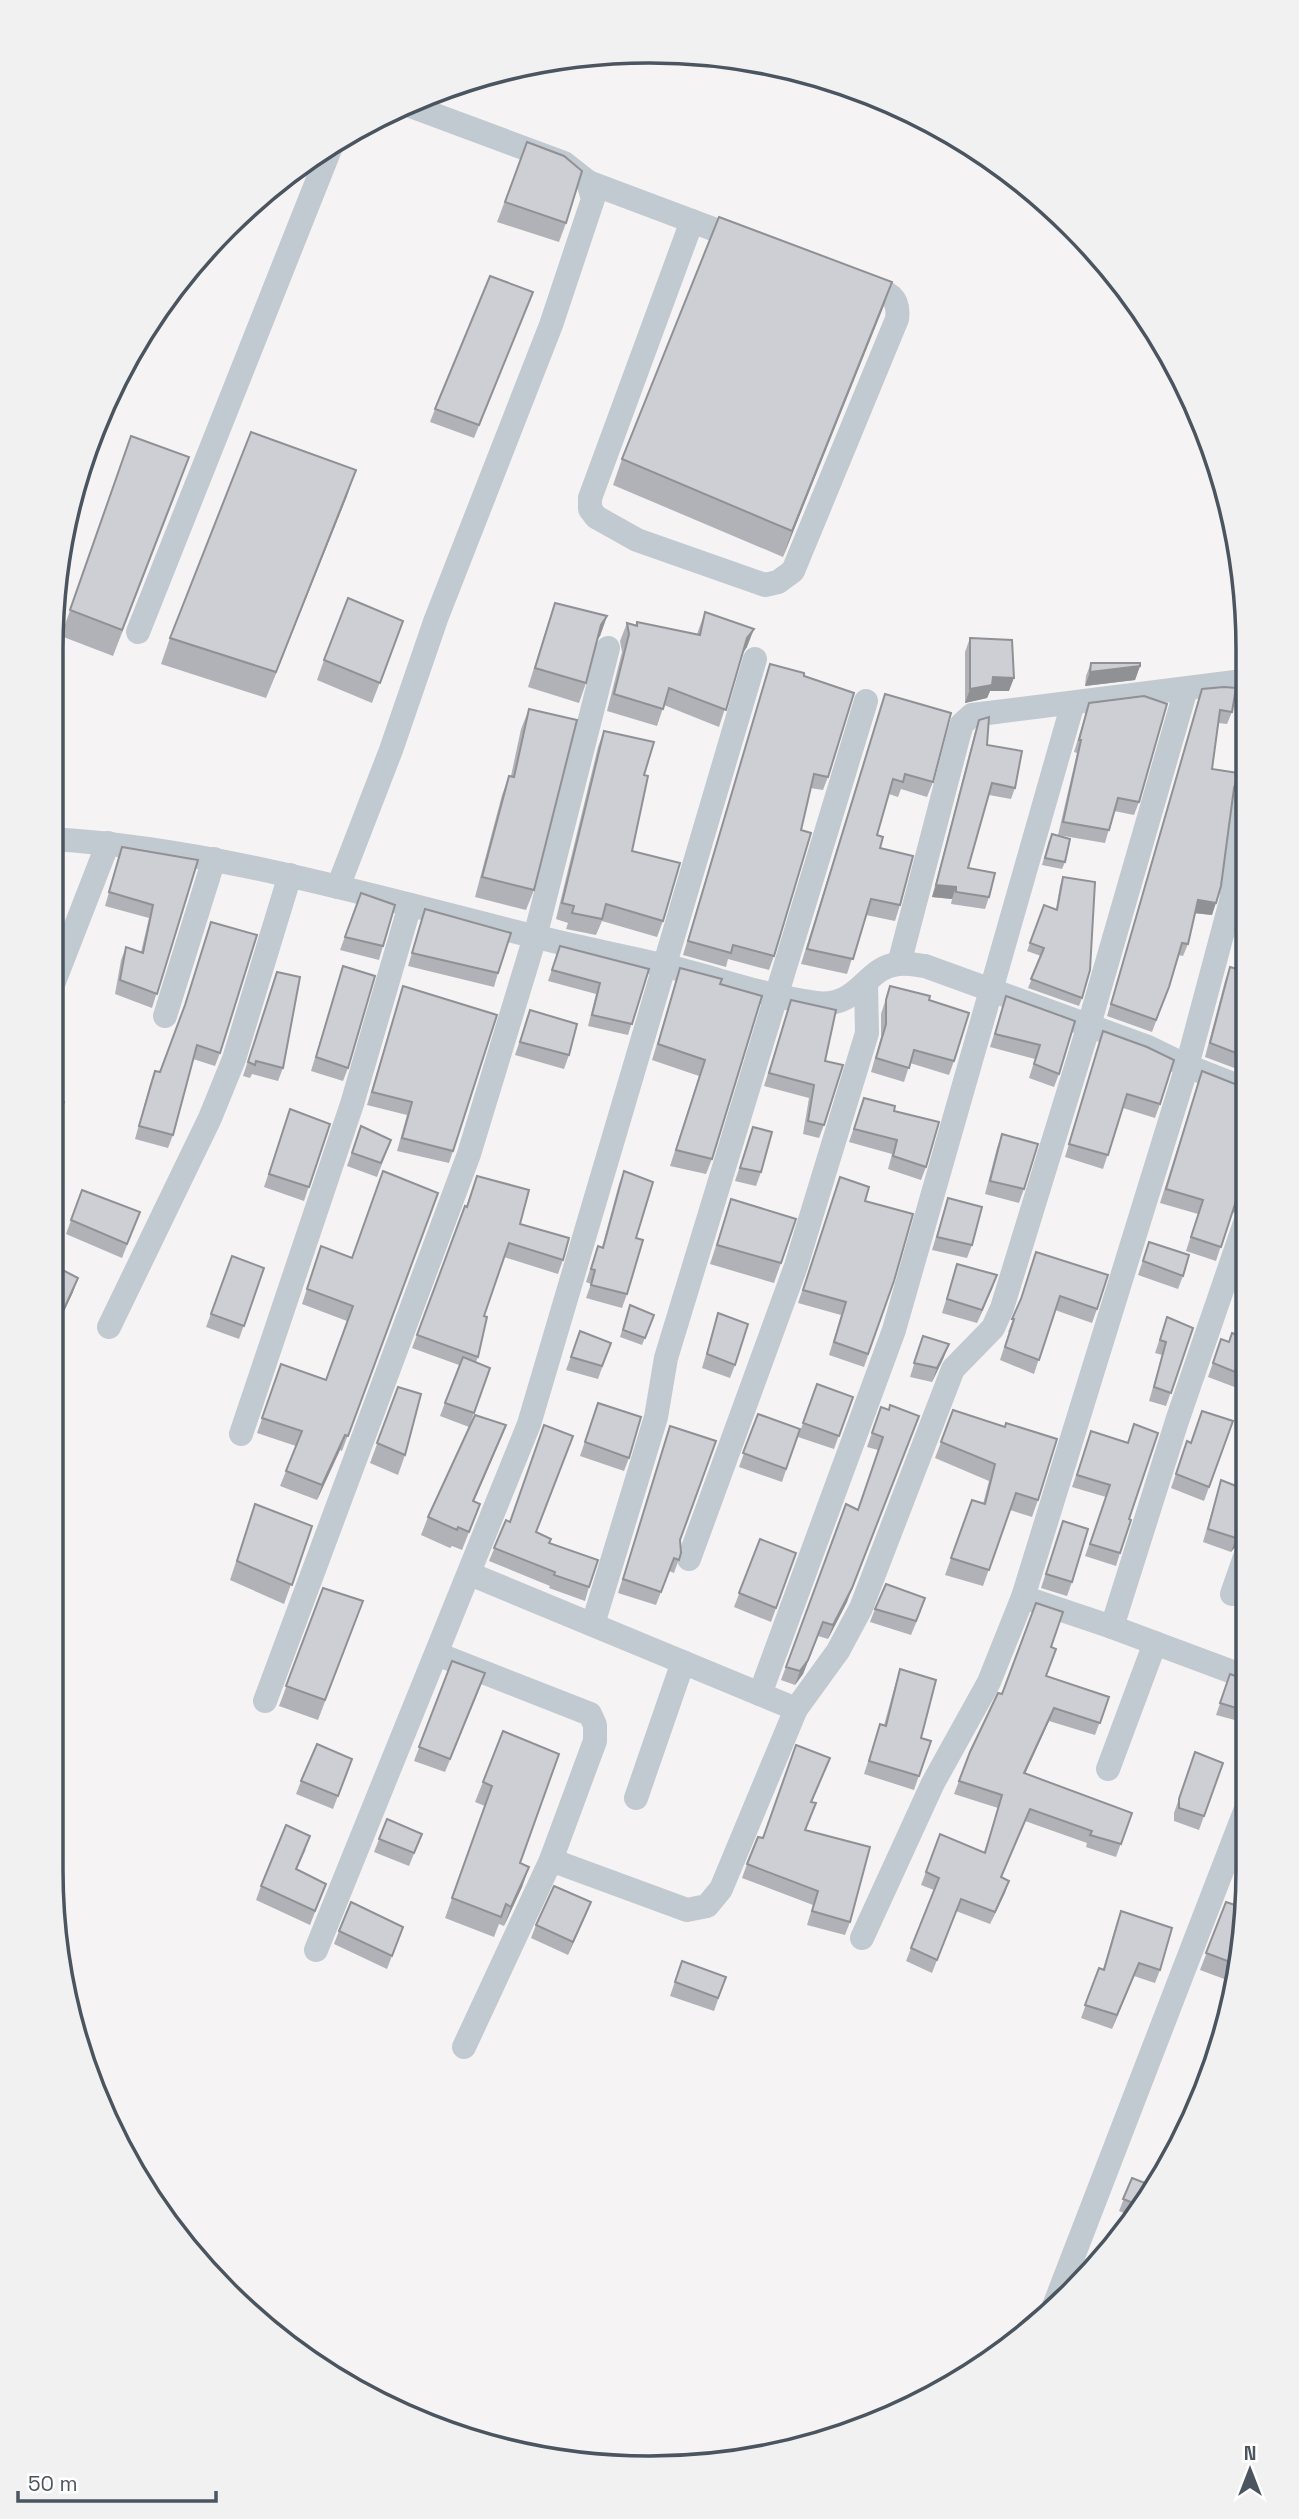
<svg xmlns="http://www.w3.org/2000/svg" width="1299" height="2519" viewBox="0 0 1299 2519" font-family="'Space Grotesk',sans-serif">
  <style>
    .lines { fill: none; stroke-linecap: round; stroke-linejoin: round }
    .minor { stroke: #c1c9d1; stroke-width: 24 }
    .wall { fill: #b0b2b7 }
    .shaded-wall { fill: #909195 }
    .building { fill: #cdcfd5; stroke: #909195; stroke-width: 2 }
    .rim { fill: none; stroke: #4a5560; stroke-width: 3.5 }
  </style>
  <rect width="100%" height="100%" fill="#f5f3f3"/>
  <g class="lines">
    <g class="minor">
      <path d="M588 182 745 241"/>
      <path d="M692 221 590 498V509L596 517 637 540 765 585 778 582 793 571 897 319C901 291 880 291 858 282"/>
      <path d="M138 632 332 144"/>
      <path d="M52 839C216 849 374 897 533 936 576 947 619 955 662 965 714 977 763 996 816 1003 860 1008 865 967 898 964 907 963 917 965 925 966L1148 1047 1187 1066 1233 1084"/>
      <path d="M338 887 391 750 436 619 551 325 593 199 588 182 564 163 408 105"/>
      <path d="M899 964 958 738 962 724 972 715 1243 681"/>
      <path d="M52 987 108 843"/>
      <path d="M165 1016 214 859"/>
      <path d="M109 1327 210 1118 234 1059 290 875"/>
      <path d="M241 1434 352 1104 410 905"/>
      <path d="M689 1559 796 1266 867 1033 866 983"/>
      <path d="M470 1574 796 1709"/>
      <path d="M1232 1594 1246 1554"/>
      <path d="M1023 1597 1112 1627 1246 1677"/>
      <path d="M593 1624 656 1417 666 1358 866 701"/>
      <path d="M1112 1627 1177 1421 1245 1223"/>
      <path d="M437 1654 590 1714 595 1725V1741L551 1860 464 2047"/>
      <path d="M760 1694 894 1330 1073 703"/>
      <path d="M265 1701 469 1154 535 937 608 648"/>
      <path d="M1108 1769 1155 1643"/>
      <path d="M636 1798 683 1662"/>
      <path d="M551 1860 687 1910 707 1906 721 1889 796 1709 838 1651 861 1608 953 1369 993 1328 1002 1308 1089 1025 1186 689"/>
      <path d="M862 1938 933 1783 989 1682 1023 1597 1187 1066 1231 901 1244 802"/>
      <path d="M316 1950 529 1424 755 659"/>
      <path d="M1054 2306 1247 1806"/>
    </g>
  </g>
  <g class="wall">
    <path d="M527 142 566 223 559 242 497 222Z"/>
    <path d="M215 242 205 265 196 262Z"/>
    <path d="M892 282 783 557 613 485 622 459Z"/>
    <path d="M533 292 474 438 430 422 435 409Z"/>
    <path d="M131 436 180 483 113 656 61 636Z"/>
    <path d="M347 496 266 698 161 664 170 638Z"/>
    <path d="M555 603 607 616 600 636 597 640 586 683 579 703 528 687 548 623Z"/>
    <path d="M705 612 747 647 743 653 719 727 664 705 657 726 607 711 622 652 620 641 627 623 697 634Z"/>
    <path d="M403 621 372 703 317 680 324 660Z"/>
    <path d="M970 638 1009 691H990L987 698 965 703V652Z"/>
    <path d="M1091 663 1140 666 1135 680 1085 686 1086 676Z"/>
    <path d="M770 664 804 676 828 777 823 790 810 788 774 956 769 970 728 959 726 967 683 955Z"/>
    <path d="M1202 689 1232 712 1227 724 1218 723 1212 769 1239 786 1233 792 1212 915 1195 913 1188 944 1183 956 1178 955 1169 987 1152 1032 1107 1016Z"/>
    <path d="M885 694 933 782 927 797 901 789 898 797 889 794 877 835 880 848 900 905 895 921 866 915 847 974 801 964Z"/>
    <path d="M1089 703 1139 802 1134 815 1114 811 1105 843 1058 835 1077 753 1074 752Z"/>
    <path d="M529 709 534 890 526 910 475 897 502 795 509 776H511L521 729Z"/>
    <path d="M979 720 987 745 1015 788 1011 799 989 795 968 868 989 897 985 909 951 904 952 899 932 897 975 732Z"/>
    <path d="M604 731 644 775 632 851 663 921 657 937 602 921 596 935 566 929 568 923 556 919 598 747Z"/>
    <path d="M1049 840 1065 862 1062 869 1042 865Z"/>
    <path d="M122 847 198 860 152 1008 115 994 121 960 126 947 141 952 149 918 105 906Z"/>
    <path d="M1063 877 1082 998 1079 1006 1028 988 1041 956 1027 951 1044 905 1056 909 1060 886Z"/>
    <path d="M361 893 383 946 379 960 340 950Z"/>
    <path d="M1244 906V920H1241Z"/>
    <path d="M425 909 498 973 494 987 408 966Z"/>
    <path d="M211 922 220 1053 215 1066 193 1059 173 1135 168 1148 135 1139 150 1084 155 1071 160 1072 181 1017Z"/>
    <path d="M560 946 649 969 628 1035 588 1026 596 994 548 981Z"/>
    <path d="M343 966 348 1068 343 1081 311 1071Z"/>
    <path d="M1230 967 1244 971 1245 1072 1205 1057 1225 981Z"/>
    <path d="M680 968 720 984 712 1159 706 1174 670 1166 699 1076 652 1060Z"/>
    <path d="M277 972 283 1068 278 1081 252 1074 250 1078 243 1076Z"/>
    <path d="M403 986 453 1151 449 1163 397 1151 407 1115 367 1105Z"/>
    <path d="M890 986 929 1000 954 1061 949 1075 910 1063 904 1082 871 1072 881 1037V1014Z"/>
    <path d="M1006 996 1059 1074 1054 1087 1029 1078 1035 1059 990 1047Z"/>
    <path d="M791 1000 824 1125 819 1138 803 1134 809 1098 764 1086Z"/>
    <path d="M530 1010 569 1055 564 1069 515 1055Z"/>
    <path d="M1103 1031 1160 1104 1155 1118 1123 1108 1103 1169 1065 1157Z"/>
    <path d="M1202 1071 1245 1088V1190H1243L1234 1213 1232 1212 1216 1261 1186 1251 1198 1214 1160 1203Z"/>
    <path d="M864 1098 926 1167 921 1180 888 1169 892 1154 849 1142Z"/>
    <path d="M290 1109 330 1124 304 1201 264 1187Z"/>
    <path d="M361 1126 391 1140 377 1177 347 1166Z"/>
    <path d="M753 1127 761 1172 756 1186 735 1181Z"/>
    <path d="M1002 1134 1024 1189 1019 1203 985 1194 997 1148Z"/>
    <path d="M624 1171 636 1238 627 1294 622 1308 586 1298 591 1284 586 1282 593 1260 598 1246 602 1247 619 1184Z"/>
    <path d="M477 1176 520 1224 563 1260 558 1274 504 1257 484 1316 478 1357 476 1362 490 1368 469 1427 440 1416 459 1365 412 1348 465 1206 466 1207Z"/>
    <path d="M840 1177 865 1201 894 1281 864 1367 829 1355 841 1315 798 1303Z"/>
    <path d="M82 1190 140 1212 122 1258 66 1234Z"/>
    <path d="M438 1193 342 1451 340 1450 317 1500 280 1486 296 1446 257 1433 281 1364 326 1380 347 1321 302 1304 321 1246 352 1258Z"/>
    <path d="M948 1198 972 1245 967 1258 932 1250Z"/>
    <path d="M731 1199 781 1263 774 1283 710 1264Z"/>
    <path d="M1149 1242 1183 1276 1178 1289 1138 1275Z"/>
    <path d="M1036 1252 1097 1309 1092 1323 1055 1310 1034 1374 1000 1360 1009 1332H1008L1019 1305Z"/>
    <path d="M232 1256 264 1268 239 1339 206 1327Z"/>
    <path d="M51 1264 73 1292 58 1324 51 1321Z"/>
    <path d="M957 1264 997 1275 977 1323 942 1313Z"/>
    <path d="M1245 1268V1312L1235 1309V1300Z"/>
    <path d="M630 1305 654 1315 642 1345 620 1337Z"/>
    <path d="M718 1313 735 1365 730 1378 702 1368Z"/>
    <path d="M1167 1317 1193 1328 1166 1406 1149 1401 1162 1355 1155 1353Z"/>
    <path d="M580 1331 611 1343 598 1379 566 1370Z"/>
    <path d="M923 1336 944 1357 932 1382 910 1377Z"/>
    <path d="M1245 1338V1391L1208 1377 1221 1339 1228 1342Z"/>
    <path d="M817 1384 853 1397 834 1449 798 1437Z"/>
    <path d="M398 1387 405 1455 398 1475 370 1463Z"/>
    <path d="M598 1403 629 1458 624 1471 580 1456Z"/>
    <path d="M881 1407 889 1410 847 1602 828 1639 818 1636 803 1674 795 1685 781 1680 846 1504 858 1510 878 1450 867 1447Z"/>
    <path d="M953 1410 1038 1500 1032 1517 1010 1510 983 1586 945 1575 972 1500 983 1504 989 1481 935 1458Z"/>
    <path d="M758 1414 800 1429 782 1482 739 1467Z"/>
    <path d="M1233 1421 1204 1501 1171 1488 1187 1441 1191 1442Z"/>
    <path d="M670 1426 681 1553 674 1573 669 1571 656 1605 618 1593Z"/>
    <path d="M1091 1431 1128 1442 1129 1519 1120 1553 1116 1566 1085 1556 1106 1497 1072 1487Z"/>
    <path d="M499 1443 474 1501 480 1504 462 1550 452 1546 450 1548 421 1535 428 1517Z"/>
    <path d="M1221 1480 1239 1542 1231 1552 1203 1542Z"/>
    <path d="M255 1504 312 1526 284 1604 230 1580Z"/>
    <path d="M506 1520 536 1533 549 1543 589 1587 585 1601 549 1588 550 1586 489 1561Z"/>
    <path d="M1063 1521 1072 1582 1067 1596 1041 1588Z"/>
    <path d="M760 1539 796 1553 771 1622 734 1607Z"/>
    <path d="M323 1588 363 1601 318 1720 279 1706Z"/>
    <path d="M875 1609 921 1611 911 1635 870 1622Z"/>
    <path d="M1051 1647 1046 1676 1109 1697 1095 1735 1049 1721 1025 1773 1132 1813 1116 1857 1086 1847 1087 1843 1025 1821 1001 1877 1009 1881 990 1924 956 1911 932 1973 906 1961 934 1890 921 1885 940 1834 984 1852 998 1808 954 1794 970 1752 1002 1694Z"/>
    <path d="M452 1661 480 1687 445 1772 414 1761Z"/>
    <path d="M900 1669 921 1738 931 1741 914 1790 864 1774 880 1724 884 1725 896 1682Z"/>
    <path d="M1230 1674 1246 1680V1723L1216 1715Z"/>
    <path d="M503 1731 520 1863 529 1867 522 1887 504 1926 499 1924 494 1937 445 1918 485 1806 475 1802Z"/>
    <path d="M1195 1752 1223 1763 1199 1830 1174 1821V1813Z"/>
    <path d="M830 1758 812 1802 806 1830 850 1922 845 1935 807 1925 813 1905 742 1878 747 1864 763 1838Z"/>
    <path d="M352 1759 333 1809 296 1794 301 1781Z"/>
    <path d="M387 1819 422 1834 409 1866 374 1852Z"/>
    <path d="M306 1849 297 1869 326 1884 310 1925 256 1900 261 1886Z"/>
    <path d="M591 1902 568 1955 531 1938 536 1925Z"/>
    <path d="M1226 1902 1247 1909 1235 1983 1200 1970Z"/>
    <path d="M1121 1911 1160 1970 1155 1983 1134 1976 1112 2029 1081 2018 1099 1968 1103 1969 1116 1925Z"/>
    <path d="M403 1927 387 1969 334 1944 339 1931Z"/>
    <path d="M682 1961 726 1977 714 2011 670 1996Z"/>
    <path d="M1132 2178 1150 2185 1129 2215 1119 2211Z"/>
  </g>
  <g class="shaded-wall">
    <path d="M215 242 205 265 212 245Z"/>
    <path d="M892 282 883 308 783 557 792 531Z"/>
    <path d="M356 470 347 496 266 698 276 672Z"/>
    <path d="M607 616 600 636 594 644 601 625Z"/>
    <path d="M754 629 747 647 741 655 747 638Z"/>
    <path d="M1140 666 1135 680 1085 686 1090 672Z"/>
    <path d="M993 677 1014 678 1009 691H990L987 698 965 703 970 689Z"/>
    <path d="M1244 774 1239 786 1232 794 1236 781Z"/>
    <path d="M936 885 956 887 952 899 932 897Z"/>
    <path d="M1198 900 1216 903 1212 915 1193 913Z"/>
    <path d="M997 1275 992 1289 977 1323 982 1310Z"/>
    <path d="M78 1278 73 1292 58 1324 63 1311Z"/>
    <path d="M949 1344 944 1357 932 1382 937 1368Z"/>
    <path d="M919 1416 847 1602 828 1639 833 1625Z"/>
    <path d="M506 1425 499 1443 466 1519 473 1501Z"/>
    <path d="M345 1435 340 1450 317 1500 322 1485Z"/>
    <path d="M1243 1528 1239 1542 1231 1552 1236 1538Z"/>
    <path d="M818 1636 803 1674 795 1685 800 1671Z"/>
    <path d="M1054 1708 1049 1721 1020 1785 1024 1773Z"/>
    <path d="M529 1867 522 1887 504 1926 511 1907Z"/>
    <path d="M1009 1881 1005 1893 990 1924 995 1912Z"/>
    <path d="M591 1902 586 1915 568 1955 573 1942Z"/>
    <path d="M1139 1963 1134 1976 1112 2029 1117 2015Z"/>
  </g>
  <g class="building">
    <path d="M527 142 564 156 582 171 566 223 505 202Z"/>
    <path d="M719 217 892 282 792 531 622 459Z"/>
    <path d="M490 276 533 292 479 425 435 409Z"/>
    <path d="M251 432 356 470 276 672 170 638Z"/>
    <path d="M131 436 189 457 122 630 70 610Z"/>
    <path d="M348 598 403 621 380 683 324 660Z"/>
    <path d="M555 603 607 616 601 625 586 683 535 668Z"/>
    <path d="M705 612 754 629 747 638 726 710 669 688 663 709 614 694 629 634 627 623 637 626V622L700 635Z"/>
    <path d="M970 638 1012 640 1014 678 993 677 992 685 970 689Z"/>
    <path d="M1091 663H1140V666L1090 672Z"/>
    <path d="M770 664 804 673V676L854 693 828 777 814 774 801 830 811 833 774 956 733 945 731 953 688 941Z"/>
    <path d="M1224 687 1236 688 1232 712 1220 710 1212 769 1244 774 1236 781 1234 788 1221 886 1216 903 1198 900 1188 944 1182 943 1169 987 1156 1020 1111 1004 1202 689Z"/>
    <path d="M885 694 951 713 933 782 905 774 903 782 893 779 877 835 883 837 880 848 913 856 900 905 871 899 853 959 807 949Z"/>
    <path d="M1144 696 1167 704 1139 802 1118 798 1109 830 1063 822 1081 740H1079L1089 703Z"/>
    <path d="M529 709 577 720 534 890 482 877 509 776 514 777Z"/>
    <path d="M989 717 987 745 1022 751 1015 788 992 783 968 868 995 873 989 897 956 892V887L936 885 979 720Z"/>
    <path d="M604 731 654 742 644 775 648 776 632 851 680 863 663 921 606 904 602 919 572 913 574 906 562 903Z"/>
    <path d="M1052 834 1070 839 1065 862 1045 858Z"/>
    <path d="M122 847 198 860 157 994 120 980 126 947 143 953 153 905 109 892Z"/>
    <path d="M1063 877 1095 882 1090 970 1082 998 1031 979 1044 948 1030 943 1044 905 1057 910Z"/>
    <path d="M361 893 395 905 383 946 345 937Z"/>
    <path d="M425 909 511 933 498 973 412 953Z"/>
    <path d="M211 922 257 935 220 1053 197 1045 173 1135 139 1126 155 1071 160 1072 185 1005Z"/>
    <path d="M560 946 649 969 632 1024 592 1015 600 983 552 970Z"/>
    <path d="M343 966 375 976 348 1068 316 1057Z"/>
    <path d="M1230 967 1244 971V1056L1210 1043Z"/>
    <path d="M680 968 722 979 720 984 762 996 712 1159 676 1150 705 1060 658 1044Z"/>
    <path d="M277 972 300 977 283 1068 256 1061 255 1065 248 1062Z"/>
    <path d="M403 986 497 1015 453 1151 402 1138 412 1102 372 1092Z"/>
    <path d="M890 986 930 996 929 1000 969 1013 954 1061 914 1050 909 1068 876 1058 886 1024V1000Z"/>
    <path d="M1006 996 1075 1021 1059 1074 1034 1064 1040 1045 995 1034Z"/>
    <path d="M791 1000 836 1010 825 1061 843 1065 824 1125 808 1121 814 1085 769 1073Z"/>
    <path d="M530 1010 577 1024 569 1055 520 1042Z"/>
    <path d="M1103 1031 1147 1047 1174 1060 1160 1104 1127 1094 1108 1155 1069 1144Z"/>
    <path d="M1202 1071 1245 1088V1185L1239 1198H1237L1221 1247 1191 1237 1203 1200 1166 1189Z"/>
    <path d="M52 1097 64 1102 51 1137Z"/>
    <path d="M864 1098 895 1106 894 1111 939 1122 926 1167 893 1156 897 1140 854 1129Z"/>
    <path d="M290 1109 330 1124 309 1187 269 1174Z"/>
    <path d="M361 1126 391 1140 381 1163 352 1153Z"/>
    <path d="M753 1127 772 1132 761 1172 740 1168Z"/>
    <path d="M1002 1134 1038 1144 1024 1189 990 1181Z"/>
    <path d="M383 1171 438 1193 348 1436 345 1435 322 1485 286 1471 302 1431 262 1418 281 1364 326 1380 353 1306 307 1289 321 1246 352 1258Z"/>
    <path d="M624 1171 653 1182 636 1238 643 1240 627 1294 591 1285 595 1270 591 1269 598 1246 603 1248Z"/>
    <path d="M477 1176 529 1190 520 1224 569 1238 563 1260 509 1243 484 1316 487 1317 478 1357 417 1335 465 1206 467 1207Z"/>
    <path d="M840 1177 869 1187 865 1201 913 1214 894 1281 868 1354 834 1342 846 1302 803 1290Z"/>
    <path d="M82 1190 140 1212 127 1244 71 1220Z"/>
    <path d="M948 1198 982 1207 972 1245 937 1237Z"/>
    <path d="M731 1199 796 1219 781 1263 717 1245Z"/>
    <path d="M1149 1242 1189 1255 1183 1276 1143 1261Z"/>
    <path d="M1036 1252 1108 1275 1097 1309 1060 1296 1039 1360 1005 1347 1014 1319H1012L1021 1299Z"/>
    <path d="M232 1256 264 1268 244 1326 211 1314Z"/>
    <path d="M51 1264 78 1278 63 1311 51 1306Z"/>
    <path d="M957 1264 997 1275 982 1310 947 1299Z"/>
    <path d="M1245 1270V1297L1239 1295V1287Z"/>
    <path d="M630 1305 654 1315 645 1338 623 1330Z"/>
    <path d="M718 1313 748 1324 735 1365 707 1354Z"/>
    <path d="M1167 1317 1193 1328 1171 1393 1154 1387 1166 1342 1160 1340Z"/>
    <path d="M580 1331 611 1343 602 1366 571 1357Z"/>
    <path d="M1232 1333 1245 1338V1376L1213 1363 1221 1339 1229 1342Z"/>
    <path d="M923 1336 949 1344 937 1368 914 1363Z"/>
    <path d="M463 1357 490 1368 474 1413 445 1403Z"/>
    <path d="M817 1384 853 1397 839 1436 803 1423Z"/>
    <path d="M398 1387 421 1394 405 1455 377 1443Z"/>
    <path d="M598 1403 641 1417 629 1458 585 1442Z"/>
    <path d="M890 1405 919 1416 852 1588 833 1625 823 1622 808 1660 800 1671 786 1667 846 1504 858 1510 883 1437 872 1433 881 1407 889 1410Z"/>
    <path d="M953 1410 1005 1427 1006 1423 1057 1439 1038 1500 1016 1493 989 1570 951 1558 972 1500 985 1504 995 1464 941 1442Z"/>
    <path d="M1202 1411 1233 1421 1209 1487 1176 1474 1187 1441 1191 1443Z"/>
    <path d="M758 1414 800 1429 786 1469 743 1453Z"/>
    <path d="M475 1415 506 1425 473 1501 480 1504 469 1532 458 1527 457 1530 428 1517Z"/>
    <path d="M1134 1424 1158 1433 1129 1519 1131 1520 1120 1553 1090 1544 1110 1485 1077 1475 1091 1431 1128 1443Z"/>
    <path d="M544 1425 573 1436 536 1532 551 1539 549 1543 598 1560 589 1587 554 1575 555 1572 494 1548 506 1520 510 1522Z"/>
    <path d="M670 1426 716 1441 680 1540 681 1553 679 1560 674 1558 661 1592 623 1579Z"/>
    <path d="M1221 1480 1246 1490V1521L1243 1528 1236 1538 1208 1529Z"/>
    <path d="M255 1504 312 1526 292 1585 237 1561Z"/>
    <path d="M1063 1521 1088 1529 1072 1582 1046 1574Z"/>
    <path d="M760 1539 796 1553 776 1608 739 1593Z"/>
    <path d="M886 1584 925 1598 916 1621 875 1609Z"/>
    <path d="M323 1588 363 1601 325 1700 286 1686Z"/>
    <path d="M1036 1603 1063 1612 1051 1647 1056 1649 1046 1676 1109 1697 1100 1723 1054 1708 1024 1773 1132 1813 1121 1844 1090 1835 1092 1831 1030 1809 1001 1877 1009 1881 995 1912 961 1899 937 1960 911 1948 939 1878 926 1872 940 1834 985 1853 1002 1795 959 1781 970 1752 998 1693 1002 1694Z"/>
    <path d="M452 1661 485 1673 450 1759 419 1747Z"/>
    <path d="M900 1669 936 1680 921 1738 931 1741 919 1776 869 1761 880 1724 886 1726Z"/>
    <path d="M1230 1674 1246 1680V1711L1220 1703Z"/>
    <path d="M503 1731 559 1754 520 1863 529 1867 511 1907 506 1904 501 1917 452 1898 492 1786 483 1782Z"/>
    <path d="M317 1744 352 1759 338 1796 301 1781Z"/>
    <path d="M796 1745 830 1758 811 1802 816 1803 805 1830 870 1847 850 1922 812 1911 818 1891 747 1864 758 1837 763 1838Z"/>
    <path d="M1195 1752 1223 1763 1204 1816 1179 1808V1799Z"/>
    <path d="M387 1819 422 1834 414 1853 379 1839Z"/>
    <path d="M286 1825 310 1836 296 1869 326 1884 315 1911 261 1886Z"/>
    <path d="M554 1886 591 1902 573 1942 536 1925Z"/>
    <path d="M351 1902 403 1927 392 1956 339 1931Z"/>
    <path d="M1226 1902 1247 1909 1238 1965 1206 1953Z"/>
    <path d="M1121 1911 1172 1928 1160 1970 1139 1963 1117 2015 1085 2005 1099 1968 1104 1970Z"/>
    <path d="M682 1961 726 1977 718 1998 675 1982Z"/>
    <path d="M1132 2178 1150 2185 1136 2204 1123 2199Z"/>
  </g>
  <path d="M0 0H1299V2519H0ZM649 63H650A586 586 0 0 1 1236 649V1870A586 586 0 0 1 650 2456H649A586 586 0 0 1 63 1870V649A586 586 0 0 1 649 63Z" fill="#f1f1f2" fill-rule="evenodd"/>
  <path class="rim" d="M649 63H650A586 586 0 0 1 1236 649V1870A586 586 0 0 1 650 2456H649A586 586 0 0 1 63 1870V649A586 586 0 0 1 649 63Z"/>
  <g transform="translate(1250 2470)" stroke="#ffffff" stroke-width="5" paint-order="stroke">
  <path d="M0-5L12 26L0 18L-12 26Z" fill="#4a5560"/>
  <text y="-10" font-size="19" font-weight="bold" text-anchor="middle" fill="#4a5560">N</text>
  </g>
  <path d="M18 2491v10h198v-10" fill="none" stroke="#4a5560" stroke-width="3.5"/>
  <text x="28" y="2491" font-size="21" fill="#4a5560" stroke="#ffffff" stroke-width="5" paint-order="stroke">50 m</text>
</svg>
